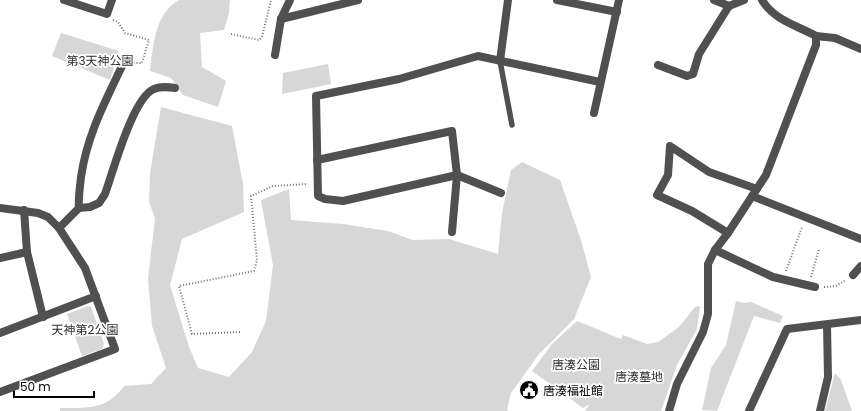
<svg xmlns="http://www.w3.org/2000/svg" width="861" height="411" viewBox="0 0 861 411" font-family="Poppins,'Noto Sans JP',sans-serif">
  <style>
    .green { fill: #d7d7d7 }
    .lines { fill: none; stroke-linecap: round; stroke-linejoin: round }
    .path { stroke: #727272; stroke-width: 2; stroke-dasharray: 1 2; stroke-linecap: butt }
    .service { stroke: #505050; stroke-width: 5.5 }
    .minor { stroke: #505050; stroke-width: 8 }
    .labels { text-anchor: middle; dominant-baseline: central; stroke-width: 3.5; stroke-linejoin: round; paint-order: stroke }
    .park-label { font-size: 12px; fill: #2e2e2e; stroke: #fff }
    .poi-label { font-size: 12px; fill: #000; stroke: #fff; text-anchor: start }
  </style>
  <rect width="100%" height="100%" fill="#fff"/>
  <g class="green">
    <path d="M179 0H230L229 13 224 30 200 33 202 67 226 81 218 107 183 95 171 78 150 71C153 46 155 13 179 0Z"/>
    <path d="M61 33 119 51 110 80 52 56Z"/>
    <path d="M328 64 331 84 282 94 283 73Z"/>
    <path d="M161 107 232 126 243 184 244 212 182 239 170 285 189 347 198 368 229 377 252 352 266 321 273 265 261 200 289 189 291 220 343 224 388 231 413 240 449 239 498 254 502 213 511 170 522 162 560 180 581 240 591 277 574 319 539 354 511 393 507 409 509 411H60V408C87 408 107 410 124 386L151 384 166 368 152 326 148 279 155 218 149 202 150 173Z"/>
    <path d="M736 301 744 303 751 302 783 316 780 323 754 316 717 411 702 410 711 368 726 345Z"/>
    <path d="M88 306 91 307 104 344 102 349 82 356 67 314Z"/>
    <path d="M700 306 697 329 677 365 661 411H585L590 404 583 408 532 371 552 344 577 321 621 339 623 335 647 344 658 342 679 327 695 307Z"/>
    <path d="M835 373 841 380 852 411H825Z"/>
  </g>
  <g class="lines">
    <g class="path">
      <path d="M113 20 118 22 125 33 149 40 142 63H132"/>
      <path d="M231 34 259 40 262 37 271 0"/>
      <path d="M786 271 802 227"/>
      <path d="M811 277 819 249"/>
      <path d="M824 287 836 286 846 280"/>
      <path d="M240 332 192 334 179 286 254 271 257 260 251 196 273 186 308 184"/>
    </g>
    <path class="service" d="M500 61 512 125"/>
    <g class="minor">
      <path d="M64 0 107 14 112 0"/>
      <path d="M557 0 617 12"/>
      <path d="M714 0 729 6"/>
      <path d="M281 19 358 0"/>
      <path d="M816 36 835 38 861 49"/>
      <path d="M275 55 281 19 290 0"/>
      <path d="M500 61 508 0"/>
      <path d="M658 65 687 76 693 74 699 54 729 6 744 0"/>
      <path d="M594 113 619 0"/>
      <path d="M317 160 452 131 457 175 452 232"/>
      <path d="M501 193 457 175 343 201 325 199 318 196 316 96 399 79 478 56 600 82"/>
      <path d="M752 196 861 239"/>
      <path d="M0 208 38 213 48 217 59 228 85 268 115 349 0 392"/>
      <path d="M79 208C78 198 80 188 81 177 87 135 105 102 123 64"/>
      <path d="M24 210 27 252 43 317"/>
      <path d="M59 228 79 208 90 207 99 203 105 194C113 172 133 97 154 89 161 86 168 87 175 88"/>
      <path d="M728 233 692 211 657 195 668 175 670 146 709 172 757 189"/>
      <path d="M715 250 773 277 815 287"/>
      <path d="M0 258 27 252"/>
      <path d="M853 275 861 266"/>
      <path d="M0 333 96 296"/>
      <path d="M669 411 677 384 703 332 708 314V264L715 250 728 233 766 175 816 45V36C796 25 774 20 762 0"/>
      <path d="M749 411 787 329 861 320"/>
      <path d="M820 411 828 377 827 325"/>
    </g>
  </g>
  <defs>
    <symbol id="civic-disc" viewBox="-11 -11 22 22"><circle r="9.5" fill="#000" stroke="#fff"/><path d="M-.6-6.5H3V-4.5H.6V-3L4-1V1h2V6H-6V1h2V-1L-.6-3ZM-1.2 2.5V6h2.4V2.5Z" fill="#fff"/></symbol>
  </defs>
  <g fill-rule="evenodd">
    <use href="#civic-disc" x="518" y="379" width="22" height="22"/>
  </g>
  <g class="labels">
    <g class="park-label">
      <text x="100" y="60">第3天神公園</text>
      <text x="85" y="329">天神第2公園</text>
      <text x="576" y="364">唐湊公園</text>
      <text x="639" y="376">唐湊墓地</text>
    </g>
    <g class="poi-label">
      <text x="543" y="390">唐湊福祉館</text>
    </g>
  </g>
  <path d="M14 391v6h80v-6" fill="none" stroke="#000000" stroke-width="2"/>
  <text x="20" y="391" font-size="12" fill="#000000" stroke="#ffffff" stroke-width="3" paint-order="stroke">50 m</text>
</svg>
